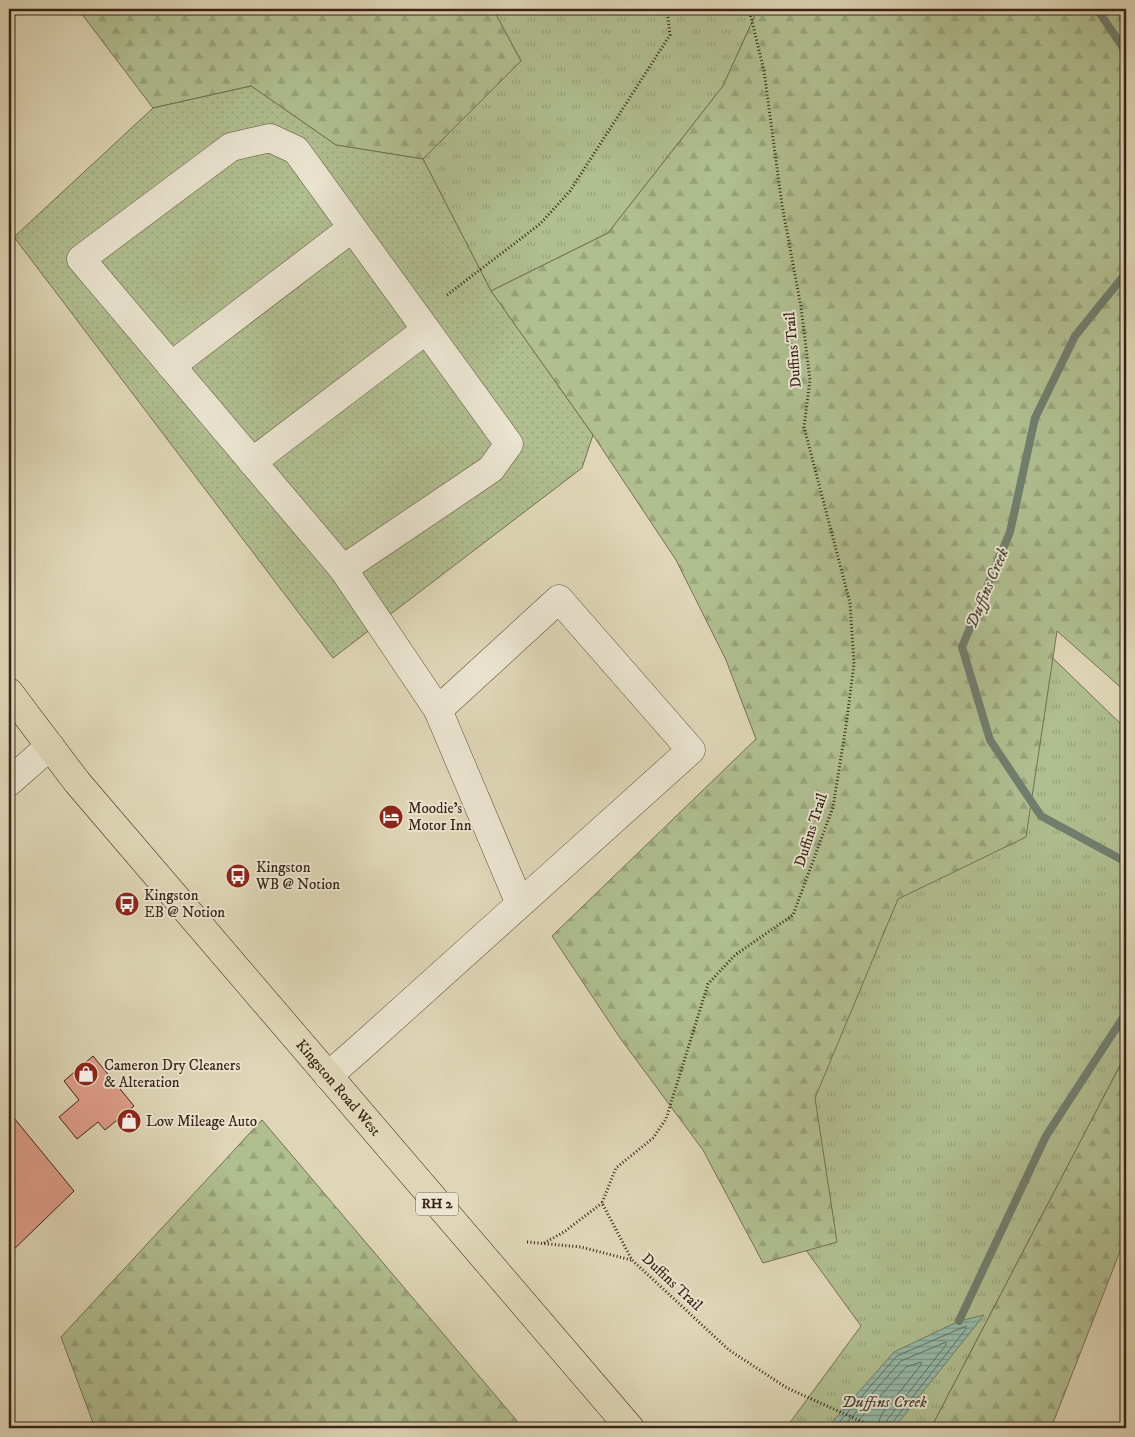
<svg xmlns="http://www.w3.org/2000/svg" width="1135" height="1437" viewBox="0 0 1135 1437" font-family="'IM FELL DW Pica',serif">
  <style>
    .grass { fill: url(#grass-tufts); stroke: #757053 }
    .forest { fill: url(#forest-firs); stroke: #757053 }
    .park { fill: url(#park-dots); stroke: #757053 }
    .water { fill: url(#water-rules); stroke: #717e6e }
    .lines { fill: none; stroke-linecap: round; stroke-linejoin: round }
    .shore { stroke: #686e5f; stroke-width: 1 }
    .stream { stroke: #717e6e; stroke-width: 8 }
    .building { fill: #df9f8a; stroke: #3a2316 }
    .minor-casing { stroke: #63503e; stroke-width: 29 }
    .major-casing { stroke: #3a2316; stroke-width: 29 }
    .path { stroke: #3a2316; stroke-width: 3; stroke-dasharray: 1 2.5; stroke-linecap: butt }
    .minor { stroke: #eae4d0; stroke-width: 28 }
    .major { stroke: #dfd6b7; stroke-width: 28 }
    .labels { text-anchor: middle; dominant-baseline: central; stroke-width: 4; stroke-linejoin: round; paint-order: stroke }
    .shield { fill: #eae4d0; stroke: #6f5d4e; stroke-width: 1 }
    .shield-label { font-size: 14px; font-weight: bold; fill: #3a2316 }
    .street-label { font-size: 15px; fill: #3a2316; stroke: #eae4d0 }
    .poi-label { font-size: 15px; fill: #3a2316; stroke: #eae4d0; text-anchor: start }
    .water-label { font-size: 16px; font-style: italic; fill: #51493a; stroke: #eae4d0 }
  </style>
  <defs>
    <pattern id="grass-tufts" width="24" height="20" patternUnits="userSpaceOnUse" patternTransform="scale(1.25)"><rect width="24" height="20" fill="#b0be90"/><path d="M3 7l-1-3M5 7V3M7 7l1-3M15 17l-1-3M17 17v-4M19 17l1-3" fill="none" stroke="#98a37b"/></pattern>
    <pattern id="forest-firs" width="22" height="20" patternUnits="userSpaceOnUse" patternTransform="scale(1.25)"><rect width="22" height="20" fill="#b0be90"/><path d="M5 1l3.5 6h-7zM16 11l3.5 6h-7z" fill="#98a37b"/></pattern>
    <pattern id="park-dots" width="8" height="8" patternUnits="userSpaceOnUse" patternTransform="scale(1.25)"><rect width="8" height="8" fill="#b0be90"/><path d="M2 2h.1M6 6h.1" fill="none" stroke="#98a37b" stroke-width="1.8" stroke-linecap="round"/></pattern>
    <pattern id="water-rules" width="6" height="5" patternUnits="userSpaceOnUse" patternTransform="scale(1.25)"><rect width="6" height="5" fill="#95baa8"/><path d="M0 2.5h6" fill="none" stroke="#7b9788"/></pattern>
  </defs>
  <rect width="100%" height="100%" fill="#dfd6b7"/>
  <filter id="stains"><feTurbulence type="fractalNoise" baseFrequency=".004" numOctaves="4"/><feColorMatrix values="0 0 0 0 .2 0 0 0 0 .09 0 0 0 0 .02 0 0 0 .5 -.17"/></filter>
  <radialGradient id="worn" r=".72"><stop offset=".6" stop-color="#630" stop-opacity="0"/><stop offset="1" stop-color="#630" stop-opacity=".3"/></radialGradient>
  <g class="grass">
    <path d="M493 9H758L723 86 608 233 491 291 423 159 521 61Z"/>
    <path d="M924 533 1126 729V1054L931 1428H786L861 1326 766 1195Z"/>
  </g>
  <g class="forest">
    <path d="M78 9H493L521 61 423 159 336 145 251 86 153 108Z"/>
    <path d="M758 9H1126V692L1057 631 1026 837 898 899 815 1098 837 1242 763 1263 703 1150 620 1038 552 936 756 739 726 660 676 560 593 435 491 291 608 233 723 86Z"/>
    <path d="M1126 1054V1236L1051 1428H931Z"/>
    <path d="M262 1120 523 1428H95L61 1337Z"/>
  </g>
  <path class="park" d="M251 86 336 145 423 159 491 291 593 435 582 468 333 658 14 237 153 108Z"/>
  <path class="water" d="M984 1315 894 1428H827L894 1352 959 1321Z"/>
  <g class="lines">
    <g class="shore">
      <path d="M834 1428 897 1356 966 1326V1329L892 1423 891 1428"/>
      <path d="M842 1428 901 1361 946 1342V1345L887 1420 884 1428"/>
      <path d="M852 1428 906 1367 921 1362V1365L881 1415 877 1428"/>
    </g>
    <g class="stream">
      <path d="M1097 9 1126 52"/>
      <path d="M1126 273 1075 336 1035 418 1010 532 962 647 990 740 1041 816 1126 862"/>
      <path d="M959 1321 1046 1136 1126 1013"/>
    </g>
  </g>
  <g class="building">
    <path d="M93 1056 134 1106 105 1130 98 1122 77 1139 59 1117 79 1100 64 1081Z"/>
    <path d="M9 1112 74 1191 9 1254Z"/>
  </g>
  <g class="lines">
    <defs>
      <g id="minor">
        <path d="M171 366 352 228"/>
        <path d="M252 462 426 330"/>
        <path d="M343 569 491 469 509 444 296 150 270 138 231 147 81 259 343 569 438 710"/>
        <path d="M9 782 50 746"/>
        <path d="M328 1076 361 1047 691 750 559 599 438 710 520 904"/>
      </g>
      <g id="major">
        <path id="s1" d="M9 692 77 782 630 1428"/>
      </g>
    </defs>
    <use href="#minor" class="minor-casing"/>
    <use href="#major" class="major-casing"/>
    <g class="path">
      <path d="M749 9 764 71 782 205 801 307 810 380 804 427 850 603 854 664 846 726 833 807 793 915 735 955 708 984 666 1119 653 1138 616 1168 602 1203 632 1260 729 1350 787 1388 876 1428"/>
      <path d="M447 295 540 224 570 191 670 35 667 9"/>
      <path d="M527 1242 581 1247 631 1260"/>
      <path d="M544 1243 564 1232 602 1203"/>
    </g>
    <use href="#minor" class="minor"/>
    <use href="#major" class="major"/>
  </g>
  <defs>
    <symbol id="hotel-disc" viewBox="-11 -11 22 22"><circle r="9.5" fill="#8f2418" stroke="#eae4d0"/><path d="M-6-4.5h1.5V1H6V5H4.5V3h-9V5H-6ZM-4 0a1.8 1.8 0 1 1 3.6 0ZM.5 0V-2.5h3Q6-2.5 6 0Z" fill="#fff"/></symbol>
    <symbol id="bus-disc" viewBox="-11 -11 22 22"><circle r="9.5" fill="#8f2418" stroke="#eae4d0"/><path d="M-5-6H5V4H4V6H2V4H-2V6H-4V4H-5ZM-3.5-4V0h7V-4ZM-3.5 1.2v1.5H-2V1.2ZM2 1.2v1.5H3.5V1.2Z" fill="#fff"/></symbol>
    <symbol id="shop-disc" viewBox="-11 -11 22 22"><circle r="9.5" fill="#8f2418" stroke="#eae4d0"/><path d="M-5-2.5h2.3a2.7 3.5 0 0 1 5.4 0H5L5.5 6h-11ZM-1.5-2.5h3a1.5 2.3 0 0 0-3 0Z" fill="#fff"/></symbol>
  </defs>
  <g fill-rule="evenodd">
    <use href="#hotel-disc" x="377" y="803" width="28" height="28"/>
    <use href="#bus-disc" x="224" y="862" width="28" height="28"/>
    <use href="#bus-disc" x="113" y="890" width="28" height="28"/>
    <use href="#shop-disc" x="72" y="1060" width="28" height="28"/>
    <use href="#shop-disc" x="115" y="1107" width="28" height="28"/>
  </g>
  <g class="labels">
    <rect class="shield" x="416" y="1192.5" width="42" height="23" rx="4"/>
    <g class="shield-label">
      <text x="437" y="1204">RH 2</text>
    </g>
    <g class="street-label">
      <text transform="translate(793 350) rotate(-95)">Duffins Trail</text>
      <text transform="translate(811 830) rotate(-72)">Duffins Trail</text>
      <text stroke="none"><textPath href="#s1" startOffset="515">Kingston Road West</textPath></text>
      <text transform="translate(672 1282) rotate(43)">Duffins Trail</text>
    </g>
    <g class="poi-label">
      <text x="408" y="808">Moodie’s<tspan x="408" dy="17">Motor Inn</tspan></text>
      <text x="256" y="867">Kingston<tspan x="256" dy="17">WB @ Notion</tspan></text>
      <text x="144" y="895">Kingston<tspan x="144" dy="17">EB @ Notion</tspan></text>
      <text x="104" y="1065">Cameron Dry Cleaners<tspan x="104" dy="17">&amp; Alteration</tspan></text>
      <text x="146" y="1121">Low Mileage Auto</text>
    </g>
    <g class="water-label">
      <text transform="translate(987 588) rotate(-67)">Duffins Creek</text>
      <text x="884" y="1402">Duffins Creek</text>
    </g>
  </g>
  <rect width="1135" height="1437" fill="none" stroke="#dfd6b7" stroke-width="30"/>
  <rect x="10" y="10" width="1115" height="1417" fill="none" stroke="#3a2316" stroke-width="2.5"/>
  <rect x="15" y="15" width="1105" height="1407" fill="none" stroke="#3a2316"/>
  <rect width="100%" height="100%" filter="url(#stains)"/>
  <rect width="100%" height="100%" fill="url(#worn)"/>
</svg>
